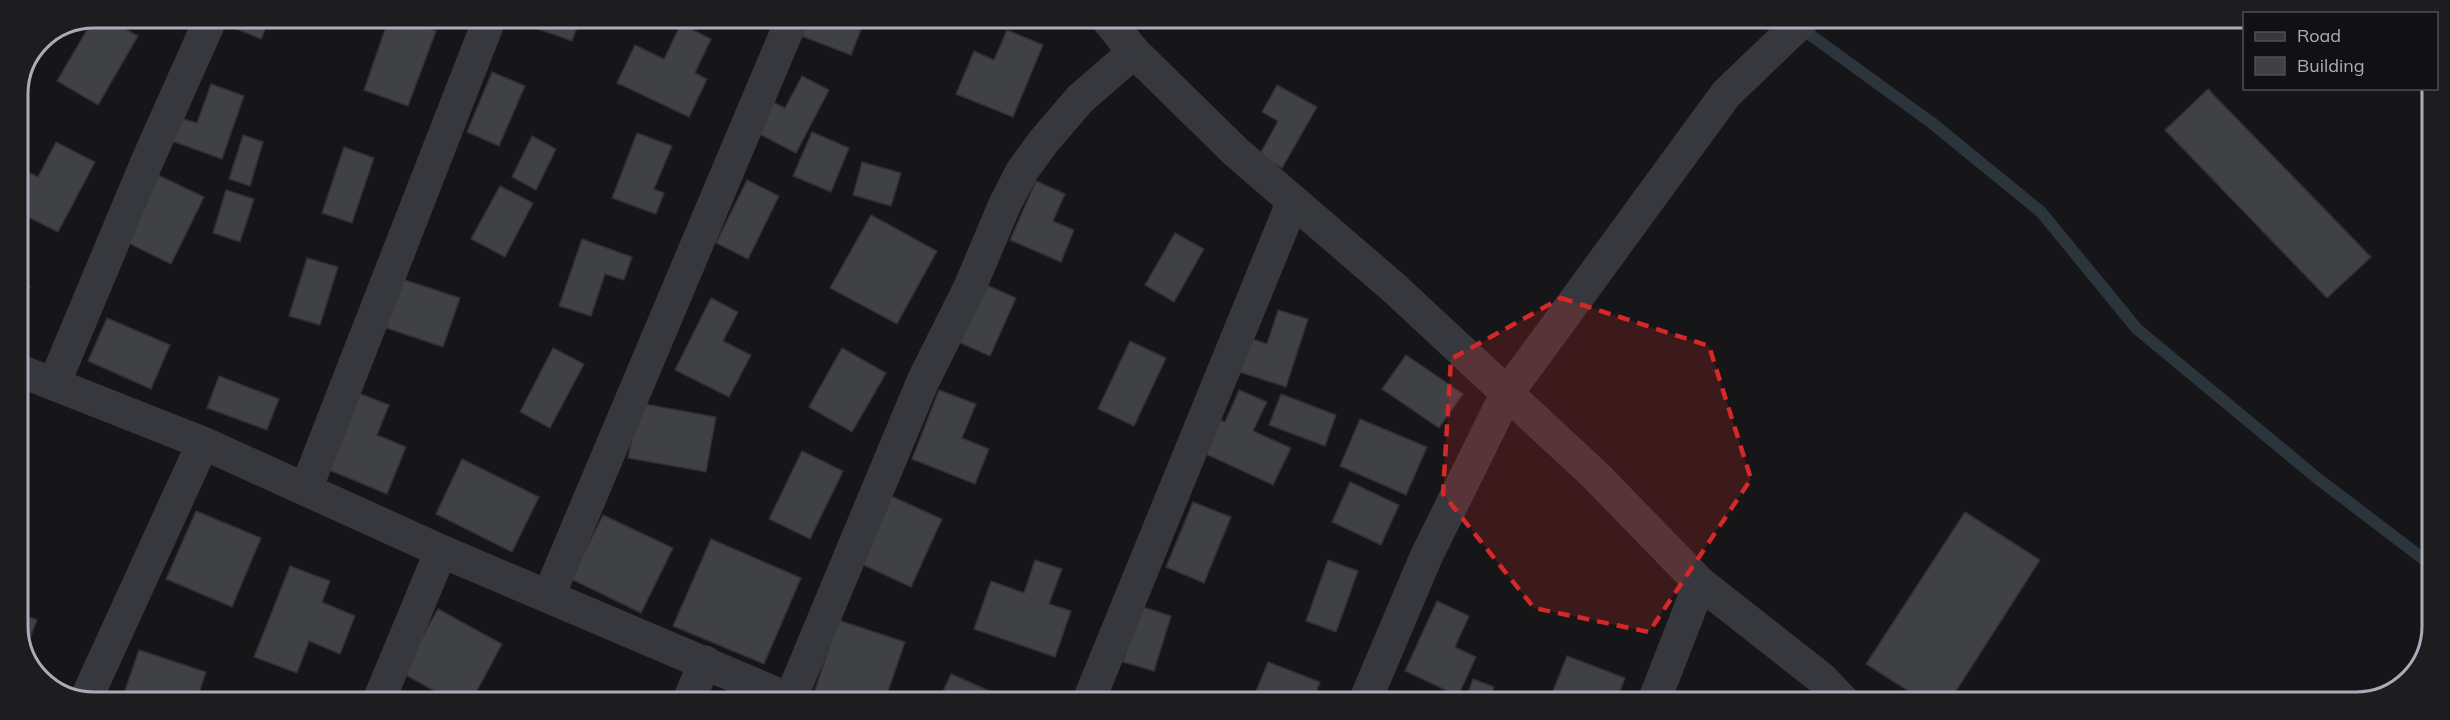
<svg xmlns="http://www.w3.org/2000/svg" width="2450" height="720" viewBox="0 0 2450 720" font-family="Mulish,sans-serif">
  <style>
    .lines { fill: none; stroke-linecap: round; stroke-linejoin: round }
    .stream { stroke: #2c353c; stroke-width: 12 }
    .building { fill: #404145; stroke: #303034; stroke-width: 1.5 }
    .street { stroke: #37383d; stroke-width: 33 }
    .marked { fill: #d62828; fill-opacity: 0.2; stroke: #d62828; stroke-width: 4.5; stroke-dasharray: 12 8; stroke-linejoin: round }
    .rim { fill: none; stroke: #a8adb8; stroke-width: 3 }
  </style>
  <rect width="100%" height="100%" fill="#161618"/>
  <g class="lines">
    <path class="stream" d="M1798 26 1932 123 2041 212 2137 329 2317 478 2430 564"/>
  </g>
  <g class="building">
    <path d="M94 18H106L138 36 98 105 57 81Z"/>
    <path d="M236 18H270L261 39 232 27Z"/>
    <path d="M389 18H402L436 31 408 106 364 90Z"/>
    <path d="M521 19H580L572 41 519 22Z"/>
    <path d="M781 19H865L851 55 778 27Z"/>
    <path d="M681 24 711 39 695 73 707 79 689 117 617 83 635 45 664 59Z"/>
    <path d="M1007 30 1043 45 1013 117 956 94 974 51 994 60Z"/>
    <path d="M492 72 525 86 499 146 467 132Z"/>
    <path d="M802 76 829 90 796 153 738 123 754 93 785 108Z"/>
    <path d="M211 84 244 96 222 159 172 141 180 118 197 123Z"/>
    <path d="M1277 85 1317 107 1282 168 1259 156 1278 121 1262 112Z"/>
    <path d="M2208 89 2371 257 2327 298 2165 130Z"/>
    <path d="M812 132 849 148 831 192 793 176Z"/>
    <path d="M637 133 672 146 654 189 664 193 656 214 612 198Z"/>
    <path d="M243 135 263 142 250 186 229 179Z"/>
    <path d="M532 136 556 149 536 190 512 177Z"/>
    <path d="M56 142 95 162 58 232 18 212V167L38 177Z"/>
    <path d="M344 147 374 158 352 223 322 213Z"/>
    <path d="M862 162 901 173 891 206 853 195Z"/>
    <path d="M156 174 204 197 171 264 124 241Z"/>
    <path d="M747 180 779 196 748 259 716 243Z"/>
    <path d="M1036 181 1065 194 1053 221 1074 230 1061 262 1010 240Z"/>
    <path d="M500 186 533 203 505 257 471 239Z"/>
    <path d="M226 190 254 199 240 242 213 233Z"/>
    <path d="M871 215 937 251 897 324 830 288Z"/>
    <path d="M1175 233 1204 249 1174 302 1145 285Z"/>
    <path d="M582 239 632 257 624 280 605 274 591 316 559 306Z"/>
    <path d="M307 258 338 267 320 325 289 316Z"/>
    <path d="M402 279 460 298 443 347 386 328Z"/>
    <path d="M18 282 30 287 18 315Z"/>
    <path d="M982 283 1016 298 990 356 956 341Z"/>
    <path d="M711 298 738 312 723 341 751 355 729 397 675 370Z"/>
    <path d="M1278 310 1308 319 1286 387 1221 366 1232 332 1267 344Z"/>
    <path d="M107 318 170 345 151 389 88 361Z"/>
    <path d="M1130 341 1166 358 1134 426 1098 409Z"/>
    <path d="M553 348 584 364 550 428 520 412Z"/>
    <path d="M842 348 886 373 852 432 809 407Z"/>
    <path d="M1406 355 1463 394 1439 428 1382 389Z"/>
    <path d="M219 376 279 399 267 430 207 408Z"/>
    <path d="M939 390 976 404 962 438 989 449 975 484 912 459Z"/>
    <path d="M1239 390 1267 402 1253 431 1291 448 1273 485 1197 450 1213 417 1225 422Z"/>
    <path d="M353 391 389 405 377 435 406 447 387 494 322 467Z"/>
    <path d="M1281 394 1336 415 1325 446 1269 425Z"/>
    <path d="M639 403 716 417 706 472 628 458Z"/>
    <path d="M1360 419 1427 447 1406 495 1340 466Z"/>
    <path d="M802 451 843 471 810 539 769 519Z"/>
    <path d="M462 459 539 497 512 552 436 514Z"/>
    <path d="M1350 482 1399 505 1381 545 1332 522Z"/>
    <path d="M891 496 942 519 911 587 861 564Z"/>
    <path d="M1193 502 1231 517 1204 583 1166 567Z"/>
    <path d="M196 511 261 538 232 607 166 579Z"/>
    <path d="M1965 512 2040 560 1949 702 1924 701 1866 664Z"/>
    <path d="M603 515 673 548 641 613 571 579Z"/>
    <path d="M711 539 801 578 764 664 673 626Z"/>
    <path d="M1035 560 1062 569 1049 604 1071 611 1055 657 974 629 991 581 1024 593Z"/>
    <path d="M1328 560 1358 571 1336 632 1306 621Z"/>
    <path d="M290 566 330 581 322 602 355 616 340 654 309 641 297 673 254 657Z"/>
    <path d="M1437 601 1469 616 1455 647 1476 657 1458 696 1405 671Z"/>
    <path d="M1140 606 1171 616 1154 671 1123 662Z"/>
    <path d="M438 609 502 644 472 700H451L402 673Z"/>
    <path d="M18 613 37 620 26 649 18 631Z"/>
    <path d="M838 620 905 642 885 700H825L813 696Z"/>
    <path d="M139 650 206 672 197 699H122Z"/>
    <path d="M1567 656 1625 678 1616 701 1589 692 1585 701H1549Z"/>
    <path d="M1268 662 1320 682 1313 701H1252Z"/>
    <path d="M951 674 1010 700H939Z"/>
    <path d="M1473 679 1494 687 1489 701H1465Z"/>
    <path d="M534 691 552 700H530Z"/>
  </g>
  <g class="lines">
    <g class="street">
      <path d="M1107 19 1134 52 1236 152 1393 287 1596 476 1700 583 1821 678 1843 701"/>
      <path d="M18 370 203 443 441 551 791 700"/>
      <path d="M54 384 146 164 211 18"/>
      <path d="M306 489 490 18"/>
      <path d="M549 595 792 19"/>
      <path d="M86 699 203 443"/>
      <path d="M379 700 441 551"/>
      <path d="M689 700 705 662"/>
      <path d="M790 700 923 381 970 287 1005 204 1022 171 1044 141 1080 99 1134 52"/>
      <path d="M1089 700 1293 201"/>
      <path d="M1365 701 1426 557 1506 395 1726 94 1803 20"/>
      <path d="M1654 701 1700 583"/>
    </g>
  </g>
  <path class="marked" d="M1561 298 1709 346 1751 479 1649 632 1534 608 1443 494 1451 359Z"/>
  <path d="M0 0H2450V720H0ZM94 28H2356A66 66 0 0 1 2422 94V626A66 66 0 0 1 2356 692H94A66 66 0 0 1 28 626V94A66 66 0 0 1 94 28Z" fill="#1d1d20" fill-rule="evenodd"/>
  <path class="rim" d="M94 28H2356A66 66 0 0 1 2422 94V626A66 66 0 0 1 2356 692H94A66 66 0 0 1 28 626V94A66 66 0 0 1 94 28Z"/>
  <rect x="2243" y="12" width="195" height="78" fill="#111113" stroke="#4d4f55" stroke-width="1.5"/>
  <rect x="2255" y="32" width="30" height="9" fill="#37383d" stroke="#4d4f55" stroke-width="1.5"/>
  <text x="2297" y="42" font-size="18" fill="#a8adb8">Road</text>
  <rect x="2255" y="57" width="30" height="18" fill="#404145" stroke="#4d4f55" stroke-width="1.5"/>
  <text x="2297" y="72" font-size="18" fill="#a8adb8">Building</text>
</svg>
